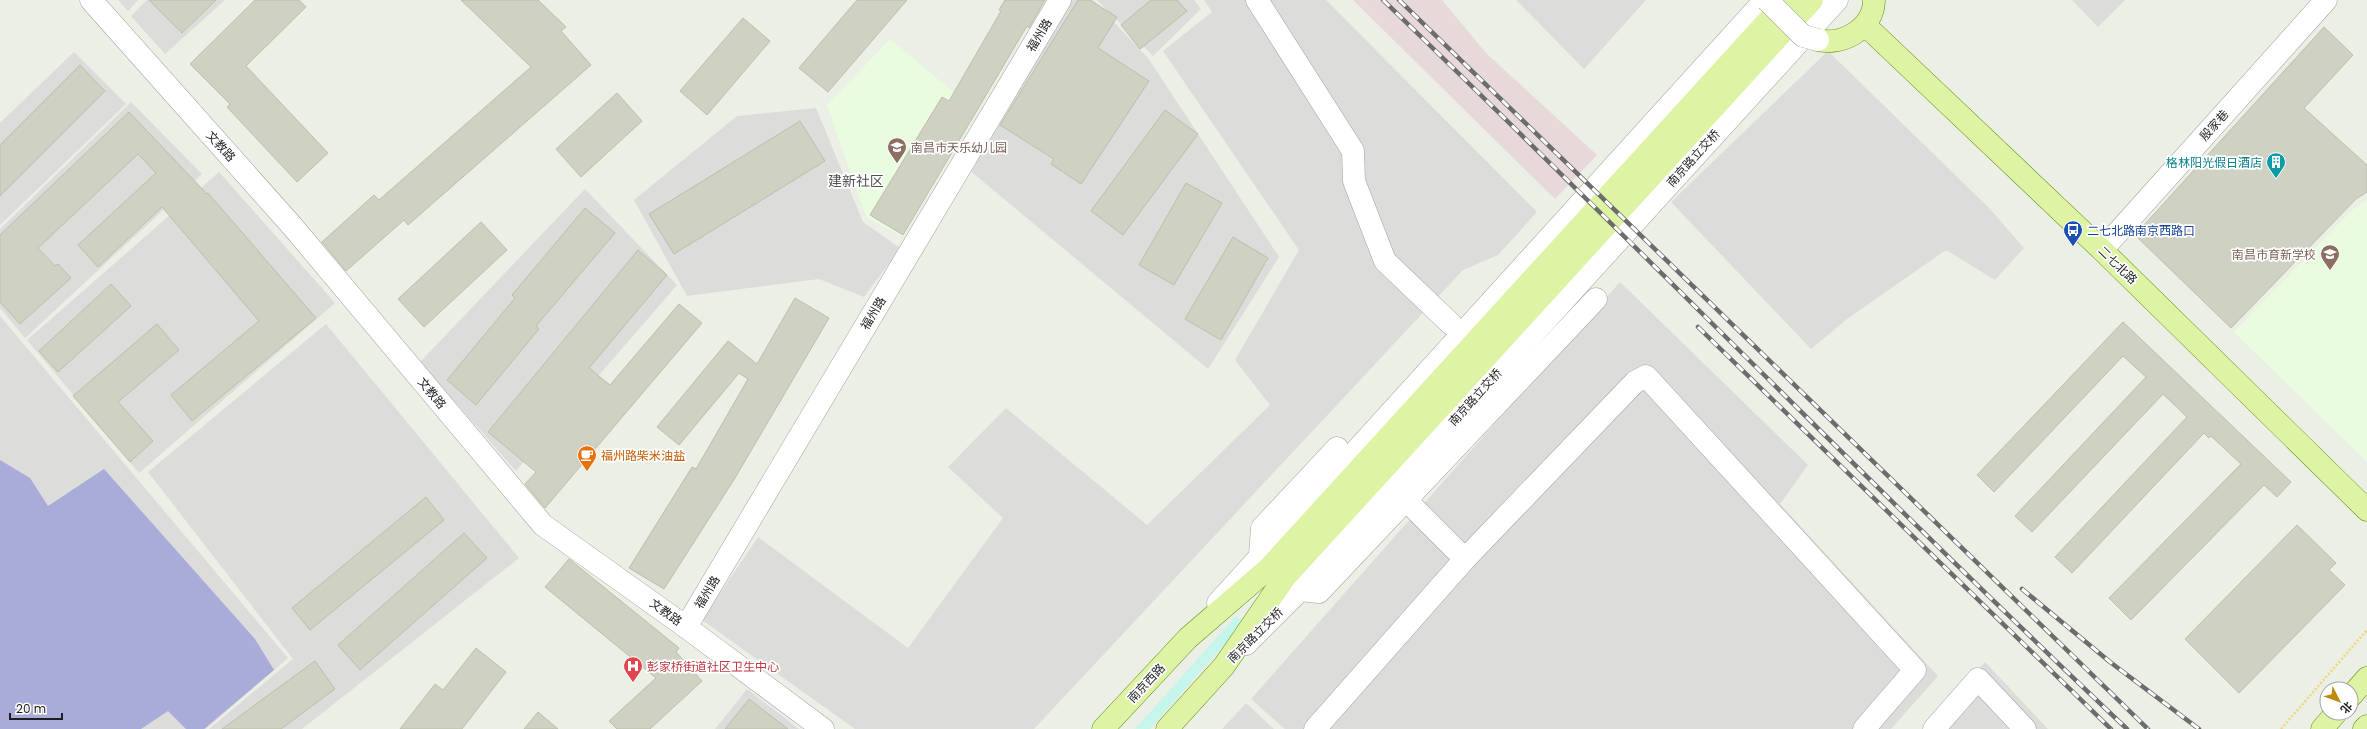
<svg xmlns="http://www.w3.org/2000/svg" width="2367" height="729" viewBox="0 0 2367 729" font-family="Poppins,'Noto Sans SC',sans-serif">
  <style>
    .residential { fill: #dcdcdb }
    .industrial { fill: #e7d8d9 }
    .education { fill: #e9fce0 }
    .park { fill: #c6f5eb }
    .water { fill: #a9acd9 }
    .building { fill: #cfd1c3; stroke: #bcbfa9 }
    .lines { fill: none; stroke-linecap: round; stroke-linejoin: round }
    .minor-casing { stroke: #a2a2a2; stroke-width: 23 }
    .major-casing { stroke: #5c8d0c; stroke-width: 23 }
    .path { stroke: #efd876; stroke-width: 2.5; stroke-dasharray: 2 2; stroke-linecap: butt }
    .minor { stroke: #fff; stroke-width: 22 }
    .major { stroke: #def4a4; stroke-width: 22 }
    .rail-casing { stroke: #6c6c6c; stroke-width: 4.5 }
    .rail { stroke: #fff; stroke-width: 3; stroke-dasharray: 9; stroke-linecap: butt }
    .minor-bridge-casing { stroke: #a2a2a2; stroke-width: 23; stroke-linecap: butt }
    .minor-bridge { stroke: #fff; stroke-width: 22 }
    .labels { text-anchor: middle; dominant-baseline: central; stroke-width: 3.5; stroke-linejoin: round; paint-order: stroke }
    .street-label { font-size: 12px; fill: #1e1e1e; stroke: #fff }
    .education-label { font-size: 12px; fill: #785e54; stroke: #fff; text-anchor: start }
    .culture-label { font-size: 12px; fill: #0d838f; stroke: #fff; text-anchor: end }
    .transit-label { font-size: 12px; fill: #164399; stroke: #fff; text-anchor: start }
    .food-label { font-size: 12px; fill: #c56008; stroke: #fff; text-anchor: start }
    .health-label { font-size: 12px; fill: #be3a42; stroke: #fff; text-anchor: start }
    .quarter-label { font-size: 14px; fill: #515151; stroke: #fff }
  </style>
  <rect width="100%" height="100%" fill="#ebefe5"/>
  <g class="residential">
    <path d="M118 0H138L128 11Z"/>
    <path d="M147 0H225L165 54 131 16Z"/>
    <path d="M1068 0H1093L1148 58 1279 257 1208 369 968 169Z"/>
    <path d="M1097 0H1194L1201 9 1153 56Z"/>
    <path d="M1204 0H1326L1537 212 1498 255 1463 270 1034 729H855L702 620 758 537 908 648 1003 518 948 467 1006 408 1147 525 1270 405 1235 360 1299 250 1163 51 1212 12Z"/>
    <path d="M1516 0H1646L1584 69Z"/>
    <path d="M2072 0H2125L2098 27Z"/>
    <path d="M1828 51 1990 209 2024 248 1995 280 1946 250 1847 319 1811 349 1671 202Z"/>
    <path d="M74 52 126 104 0 225V123Z"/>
    <path d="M131 102 202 174 25 338 0 308V229Z"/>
    <path d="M816 108 863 222 900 248 864 297 819 279 687 296 634 200 737 116Z"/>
    <path d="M219 172 335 303 139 473 27 340Z"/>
    <path d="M585 189 677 285 516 471 420 362Z"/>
    <path d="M1620 282 1808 465 1780 504 1938 676 1891 729H1285L1251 699Z"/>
    <path d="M0 316 288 658 206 729H0Z"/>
    <path d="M326 324 519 558 302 729H209L293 659 148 472Z"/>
    <path d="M1985 662 2048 729H1925Z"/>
    <path d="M747 689 799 729H715Z"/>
    <path d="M1246 703 1274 729H1222Z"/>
  </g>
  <path class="industrial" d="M1353 0H1442L1486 53 1597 155 1555 199Z"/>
  <g class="education">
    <path d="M890 39 976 111 903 237 866 217 827 105Z"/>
    <path d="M2367 200V462L2234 332 2352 210Z"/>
  </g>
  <path class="park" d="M1236 616 1243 623 1150 729H1135Z"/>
  <path class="water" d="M0 460 30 478 48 506 104 469 255 639 274 670 204 729H186L168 711 141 729H0Z"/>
  <g class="building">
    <path d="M149 0H216L182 33Z"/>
    <path d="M255 0H299L306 7 246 66 328 153 297 182 227 107 230 104 190 64Z"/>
    <path d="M461 0H538L566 27 561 31 591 65 408 225 404 220 346 271 322 242 374 195 379 200 531 67Z"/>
    <path d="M857 0H907L828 92 799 68Z"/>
    <path d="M1005 0H1045L1029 28 1027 26 903 235 870 215 942 97 949 101 1001 11 999 10Z"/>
    <path d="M1078 0H1090L1117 17 1098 48 1149 81 1081 184 1051 164 1054 159 1000 125Z"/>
    <path d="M1151 0H1177L1187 11 1140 49 1121 25Z"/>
    <path d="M743 18 770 41 707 115 680 91Z"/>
    <path d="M2324 27 2353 55 2304 108 2367 165V192L2356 199 2231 328 2135 235Z"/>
    <path d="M80 65 105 91 0 196V145Z"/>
    <path d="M617 93 642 121 581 177 556 149Z"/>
    <path d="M1165 110 1198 134 1123 235 1091 211Z"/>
    <path d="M129 112 207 194 208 193 316 318 192 421 171 395 259 321 162 207 98 267 78 245 156 173 138 154 38 248 55 266 58 264 71 278 20 324 0 302V235Z"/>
    <path d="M800 121 825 161 674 254 649 214Z"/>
    <path d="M1186 183 1222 203 1174 285 1139 265Z"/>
    <path d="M585 208 615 233 536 326 539 329 476 405 447 380 515 298 512 295Z"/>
    <path d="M481 222 507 250 424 327 398 299Z"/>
    <path d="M1233 237 1268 258 1221 340 1185 319Z"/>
    <path d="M638 250 667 275 589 368 610 385 679 304 702 323 545 508 525 484 536 472 488 432Z"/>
    <path d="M111 284 131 306 58 372 39 351Z"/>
    <path d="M795 298 829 318 735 478 664 589 629 568 692 467 696 469 748 379 739 373 679 445 657 427 728 341 757 364Z"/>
    <path d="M2123 322 2291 482 2277 497 2264 485 2131 620 2109 598 2241 464 2211 436 2209 438 2204 433 2072 573 2055 557 2187 417 2163 394 2032 532 2015 516 2146 377 2123 356 1994 492 1977 475Z"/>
    <path d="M157 324 179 350 118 402 153 441 130 462 73 396Z"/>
    <path d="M426 497 444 520 310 630 292 608Z"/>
    <path d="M2297 525 2336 563 2329 570 2345 585 2239 693 2185 639Z"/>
    <path d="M464 533 487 558 360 670 338 645Z"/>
    <path d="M569 559 679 648 676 652 702 681 650 729H617L609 721 656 678 545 587Z"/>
    <path d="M476 648 506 672 462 729H400L435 684 443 690Z"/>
    <path d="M315 661 335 689 281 729H222Z"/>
    <path d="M749 699 788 729H725Z"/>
    <path d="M538 712 558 729H524Z"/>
  </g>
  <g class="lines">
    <defs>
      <g id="minor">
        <path d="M91 0 293 227 543 525 686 627 823 729"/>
        <path d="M1257 0 1353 151 1354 181 1385 261 1451 324"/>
        <path d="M2102 250 2326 0"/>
        <path d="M1406 500 1465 559"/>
        <path d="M1260 555 1262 528 1337 448"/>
        <path d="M1300 590 1319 592 1596 299"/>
        <path d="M1218 603 1765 0"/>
        <path d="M686 627 1060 0"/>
        <path d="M1246 644 1300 590 1837 0"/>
        <path d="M1315 729 1465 559 1635 382 1646 376 1915 670 1864 729"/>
        <path d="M1934 729 1978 679 2025 729"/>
      </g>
      <g id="major">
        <path d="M1865 25 2102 250 2367 510"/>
        <path d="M1818 40C1843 46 1874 28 1874 0"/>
        <path d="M2351 696 2367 678"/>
        <path d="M1103 729 1188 638 1269 568 1787 0"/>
        <path d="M1167 729 1224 666 1285 577 1812 0"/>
        <path d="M2322 729 2336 713"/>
        <path d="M2364 729 2367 726"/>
      </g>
    </defs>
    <use href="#minor" class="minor-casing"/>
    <use href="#major" class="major-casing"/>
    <path class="path" d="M2281 729 2367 630"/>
    <use href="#minor" class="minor"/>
    <use href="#major" class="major"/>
    <defs>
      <g id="rail">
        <path d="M1383 0C1633 241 1875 490 2127 729"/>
        <path d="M1399 0 2148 729"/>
        <path d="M1698 327 2111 729"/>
        <path d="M2022 589 2110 662 2199 729"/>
      </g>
    </defs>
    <use href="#rail" class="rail-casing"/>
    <use href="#rail" class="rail"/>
    <defs>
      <path id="minor-bridge" d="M1767 0 1803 36 1818 40"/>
    </defs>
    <use href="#minor-bridge" class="minor-bridge-casing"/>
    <use href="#minor-bridge" class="minor-bridge"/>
  </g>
  <defs>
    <symbol id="school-pin" viewBox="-11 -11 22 30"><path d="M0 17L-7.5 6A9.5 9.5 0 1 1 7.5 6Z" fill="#8d6e63" stroke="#fff"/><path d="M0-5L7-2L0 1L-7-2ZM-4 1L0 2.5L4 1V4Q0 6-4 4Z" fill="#fff"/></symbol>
    <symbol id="building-pin" viewBox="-11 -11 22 30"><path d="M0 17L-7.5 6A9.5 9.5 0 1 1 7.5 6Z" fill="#0f9aa8" stroke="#fff"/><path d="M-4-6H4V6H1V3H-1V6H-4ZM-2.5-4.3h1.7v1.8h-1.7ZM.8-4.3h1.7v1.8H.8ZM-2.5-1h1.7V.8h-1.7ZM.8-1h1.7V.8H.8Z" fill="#fff"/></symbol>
    <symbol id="bus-pin" viewBox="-11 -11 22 30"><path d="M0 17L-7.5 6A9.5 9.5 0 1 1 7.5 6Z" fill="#1a4fb4" stroke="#fff"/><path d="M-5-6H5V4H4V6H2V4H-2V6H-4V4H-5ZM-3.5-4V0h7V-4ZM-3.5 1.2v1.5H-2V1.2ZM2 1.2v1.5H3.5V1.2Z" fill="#fff"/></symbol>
    <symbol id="cafe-pin" viewBox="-11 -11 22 30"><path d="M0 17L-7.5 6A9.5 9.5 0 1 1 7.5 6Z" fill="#e8710a" stroke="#fff"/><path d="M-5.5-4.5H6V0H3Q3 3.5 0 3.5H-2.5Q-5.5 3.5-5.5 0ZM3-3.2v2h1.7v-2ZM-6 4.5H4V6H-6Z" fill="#fff"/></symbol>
    <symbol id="hospital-pin" viewBox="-11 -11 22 30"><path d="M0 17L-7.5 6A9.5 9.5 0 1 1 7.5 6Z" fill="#e0444e" stroke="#fff"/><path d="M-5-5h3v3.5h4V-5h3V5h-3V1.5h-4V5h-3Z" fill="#fff"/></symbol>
  </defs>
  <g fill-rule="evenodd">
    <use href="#school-pin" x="886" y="136" width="22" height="30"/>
    <use href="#building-pin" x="2265" y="151" width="22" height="30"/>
    <use href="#bus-pin" x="2062" y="219" width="22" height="30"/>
    <use href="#school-pin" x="2319" y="243" width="22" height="30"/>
    <use href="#cafe-pin" x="576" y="444" width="22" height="30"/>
    <use href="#hospital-pin" x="622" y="655" width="22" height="30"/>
  </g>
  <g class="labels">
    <g class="street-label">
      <text transform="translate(1039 35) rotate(-59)">福州路</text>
      <text transform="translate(2214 125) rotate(-48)">殷家巷</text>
      <text transform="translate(221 146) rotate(48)">文教路</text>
      <text transform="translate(1693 158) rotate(-48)">南京路立交桥</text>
      <text transform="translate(2118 265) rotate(44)">二七北路</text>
      <text transform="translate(873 313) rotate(-59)">福州路</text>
      <text transform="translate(432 393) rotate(50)">文教路</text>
      <text transform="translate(1475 397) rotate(-48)">南京路立交桥</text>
      <text transform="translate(707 592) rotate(-59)">福州路</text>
      <text transform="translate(666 612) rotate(35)">文教路</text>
      <text transform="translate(1255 635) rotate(-45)">南京路立交桥</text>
      <text transform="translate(1146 683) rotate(-47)">南京西路</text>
    </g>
    <g class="education-label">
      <text x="911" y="147">南昌市天乐幼儿园</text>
      <text x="2316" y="254" text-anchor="end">南昌市育新学校</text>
    </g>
    <g class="culture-label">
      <text x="2262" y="162">格林阳光假日酒店</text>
    </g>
    <g class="transit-label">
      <text x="2087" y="230">二七北路南京西路口</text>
    </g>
    <g class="food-label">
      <text x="601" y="455">福州路柴米油盐</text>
    </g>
    <g class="health-label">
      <text x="647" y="666">彭家桥街道社区卫生中心</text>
    </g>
    <g class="quarter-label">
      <text x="856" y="181">建新社区</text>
    </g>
  </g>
  <g transform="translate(2339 701) rotate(132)"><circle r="19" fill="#ffffff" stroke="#a5a5a5"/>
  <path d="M0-3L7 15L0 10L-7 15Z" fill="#bd8b10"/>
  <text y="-6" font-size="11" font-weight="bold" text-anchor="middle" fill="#1e1e1e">北</text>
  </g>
  <path d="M10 713v6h52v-6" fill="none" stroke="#1e1e1e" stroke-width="2"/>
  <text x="16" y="713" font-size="12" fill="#1e1e1e" stroke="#ffffff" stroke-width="3" paint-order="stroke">20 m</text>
</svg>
